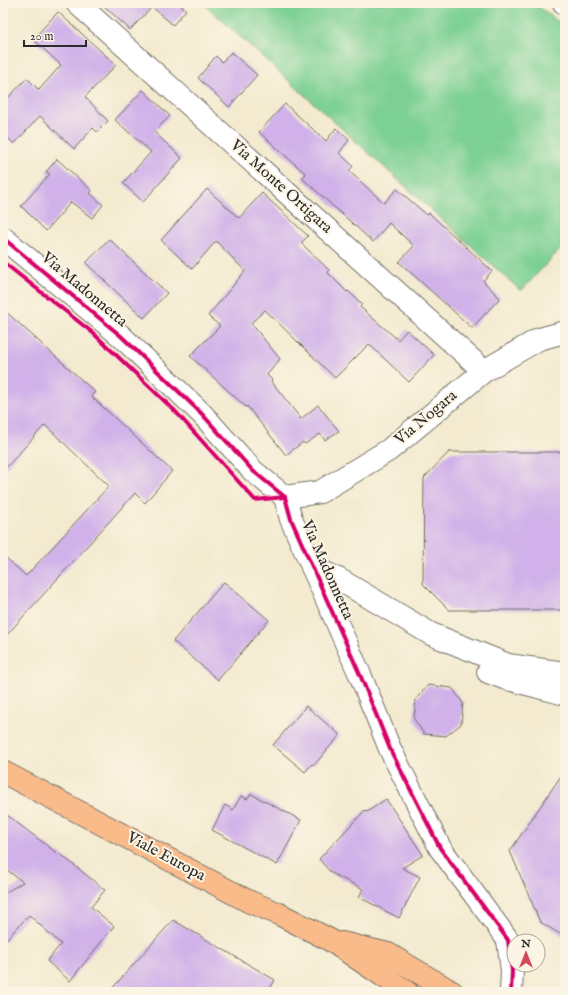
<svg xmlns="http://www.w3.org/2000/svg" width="568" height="995" viewBox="0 0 568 995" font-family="'IM FELL English',serif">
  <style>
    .green { fill: #7cd093; stroke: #547e5f }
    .building { fill: #d0b1e9 }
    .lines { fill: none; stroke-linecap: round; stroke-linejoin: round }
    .minor-casing { stroke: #716e64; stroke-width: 24 }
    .major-casing { stroke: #716e64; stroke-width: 24 }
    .minor { stroke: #fff; stroke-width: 22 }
    .major { stroke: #fabb8b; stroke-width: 22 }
    .cycleway-casing { stroke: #fcf5e5; stroke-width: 6 }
    .cycleway { stroke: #d6006c; stroke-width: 4 }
    .labels { text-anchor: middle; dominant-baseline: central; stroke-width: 4; stroke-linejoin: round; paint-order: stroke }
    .street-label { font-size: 16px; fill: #2b2b2b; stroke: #fcf5e5 }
  </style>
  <rect width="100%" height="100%" fill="#fcf5e5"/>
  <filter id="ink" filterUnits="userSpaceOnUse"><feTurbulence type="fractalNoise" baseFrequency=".025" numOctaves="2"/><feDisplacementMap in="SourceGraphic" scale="8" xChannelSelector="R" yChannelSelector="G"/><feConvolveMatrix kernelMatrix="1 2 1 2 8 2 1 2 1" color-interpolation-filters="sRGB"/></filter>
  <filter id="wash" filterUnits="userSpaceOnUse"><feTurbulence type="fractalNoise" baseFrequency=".012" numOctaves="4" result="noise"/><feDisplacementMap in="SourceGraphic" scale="16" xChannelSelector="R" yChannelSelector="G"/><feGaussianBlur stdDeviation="0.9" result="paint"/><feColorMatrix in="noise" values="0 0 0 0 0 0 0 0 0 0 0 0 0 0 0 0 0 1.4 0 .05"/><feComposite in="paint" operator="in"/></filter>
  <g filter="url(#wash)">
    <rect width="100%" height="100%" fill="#f3eacf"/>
    <path class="green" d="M203 3H534L565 27V244L521 291Z"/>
    <g id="blocks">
      <g class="building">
        <path d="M101 3H178L186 10 173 25 152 7 130 30Z"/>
        <path d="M58 12 116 65 85 97 108 121 97 132 93 128 74 149 40 116 14 144 3 133V103L27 78 39 90 61 65 33 39Z"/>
        <path d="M231 52 257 75 229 107 198 78 216 56 222 62Z"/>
        <path d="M143 90 170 116 154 132 182 158 143 202 123 183 151 152 115 120Z"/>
        <path d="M285 104 326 141 336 128 349 140 339 153 353 166 349 171 384 203 397 189 427 215 429 213 492 271 483 281 500 298 472 328 399 262 414 246 389 223 373 242 302 178 306 174 259 132Z"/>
        <path d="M57 159 92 191 90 193 103 205 92 218 71 202 46 231 21 206 50 174 46 172Z"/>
        <path d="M207 189 239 218 262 193 308 236 301 243 329 270 328 273 347 292 348 291 362 304 360 307 398 340 407 330 434 355 409 382 369 344 335 378 265 310 251 323 280 359 267 375 272 380 271 381 301 419 318 405 339 431 325 440 320 434 305 444 303 442 286 455 247 406 246 407 190 356 220 326 208 316 245 271 216 241 192 269 161 240Z"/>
        <path d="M109 239 167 293 144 318 86 263Z"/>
        <path d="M3 309 95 392 91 396 172 471 145 503 135 493 3 639V555L26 576 109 486 45 425 3 471Z"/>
        <path d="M449 452H565V610H449L423 584 424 478Z"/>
        <path d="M224 582 269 620 218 680 173 641Z"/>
        <path d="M428 685 452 688 463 703 461 724 446 736 424 734 414 719 416 699Z"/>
        <path d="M306 706 340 735 314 765 312 764 305 772 273 745Z"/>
        <path d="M565 770V937L540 922 510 851Z"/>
        <path d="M251 794 301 820 277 865 212 830 225 805 233 810 241 796 247 799Z"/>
        <path d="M386 799 423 855 402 868 420 877 399 918 359 897 363 889 331 873 319 859 365 810 367 812Z"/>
        <path d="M3 812 58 854 59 853 105 890 91 907 114 926 70 981 47 961 61 944 29 915 3 943V894L23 882 3 867Z"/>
        <path d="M173 920 275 980 268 992H109Z"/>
      </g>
    </g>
  </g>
  <g filter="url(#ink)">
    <use href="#blocks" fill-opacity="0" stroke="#716e64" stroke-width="1"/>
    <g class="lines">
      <defs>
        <g id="minor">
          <path d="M77 3 484 371"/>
          <path d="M564 3 565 4"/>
          <path d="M3 238 121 336 202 414 253 471 285 497 291 519 361 677 390 749 440 848 508 940 512 971 511 992"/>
          <path d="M285 497 320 492 389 450 484 371 539 339 565 332"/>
          <path d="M312 567 340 580 431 634 508 665 565 673"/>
          <path d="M488 672 504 678 565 694"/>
        </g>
        <g id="major">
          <path d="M3 772 250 902 277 913 330 940 407 992"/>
          <path d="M342 943 388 954 452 992"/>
        </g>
      </defs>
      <use href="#minor" class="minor-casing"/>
      <use href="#major" class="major-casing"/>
      <use href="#minor" class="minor"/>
      <use href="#major" class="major"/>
      <defs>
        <g id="cycleway">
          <path d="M3 238 121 336 202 414 253 471 285 497 291 519 361 677 390 749 440 848 508 940 512 971 511 992"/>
          <path d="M3 262 93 333 175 411 255 500 285 497"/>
        </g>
      </defs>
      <use href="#cycleway" class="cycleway-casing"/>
      <use href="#cycleway" class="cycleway"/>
    </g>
  </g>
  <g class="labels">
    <g class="street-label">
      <text transform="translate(281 187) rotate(42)">Via Monte Ortigara</text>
      <text transform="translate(84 290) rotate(40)">Via Madonnetta</text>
      <text transform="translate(426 418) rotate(-40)">Via Nogara</text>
      <text transform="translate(327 570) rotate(66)">Via Madonnetta</text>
      <text transform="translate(166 857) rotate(28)">Viale Europa</text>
    </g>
  </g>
  <rect width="568" height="995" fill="none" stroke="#fcf5e5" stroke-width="16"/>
  <g transform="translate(526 953)"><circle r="19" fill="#fcf5e5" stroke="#a8a49b"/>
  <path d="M0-3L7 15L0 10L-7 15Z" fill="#d1495b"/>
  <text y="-6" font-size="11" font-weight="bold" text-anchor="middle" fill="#2b2b2b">N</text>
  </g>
  <path d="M24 40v6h62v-6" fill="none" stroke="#2b2b2b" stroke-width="2"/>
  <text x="30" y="40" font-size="12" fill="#2b2b2b" stroke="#fcf5e5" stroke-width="3" paint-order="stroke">20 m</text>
</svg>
